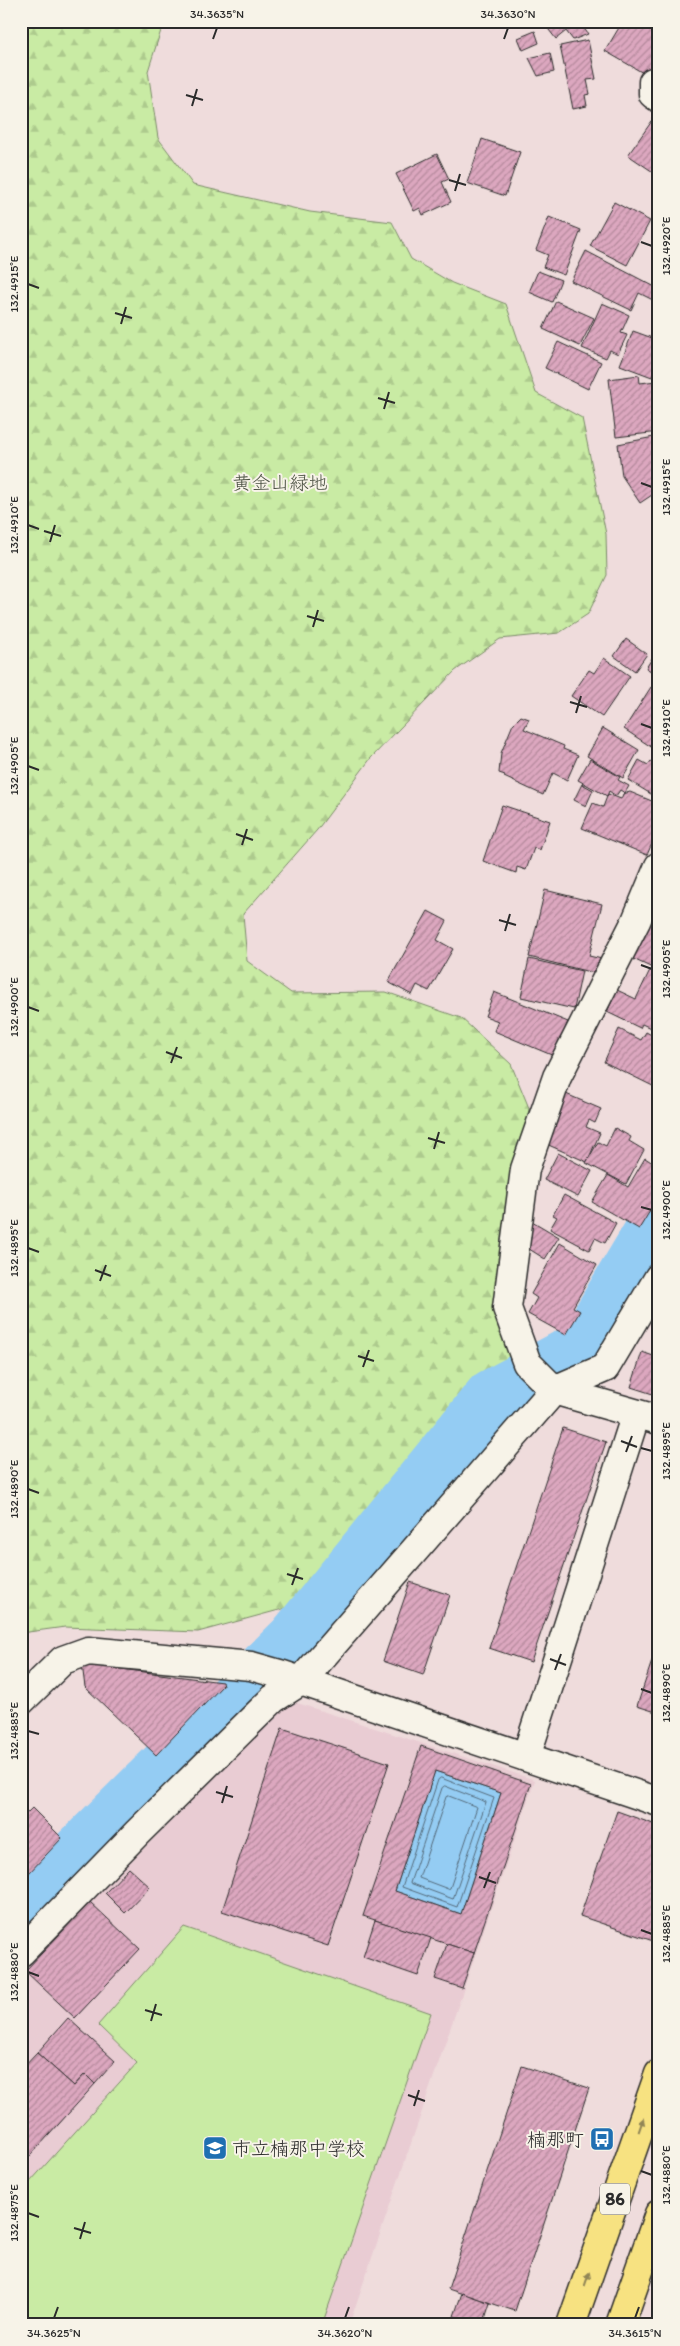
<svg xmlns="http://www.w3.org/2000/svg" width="680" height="2346" viewBox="0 0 680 2346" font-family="Itim,'Klee One',sans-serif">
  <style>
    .built { fill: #e9ccd3 }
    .forest { fill: url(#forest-firs); stroke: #7a8b68 }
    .pitch { fill: #c9eba4; stroke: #7a8b68 }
    .water { fill: #94ccf3; stroke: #6a8ca3 }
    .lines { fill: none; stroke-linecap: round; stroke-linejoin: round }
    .shore { stroke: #556b7b; stroke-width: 1 }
    .river { stroke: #94ccf3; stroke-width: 60 }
    .building { fill: url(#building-hatch); stroke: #2b2b2b; fill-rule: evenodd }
    .minor-casing { stroke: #2b2b2b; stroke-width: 31 }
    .major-casing { stroke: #2b2b2b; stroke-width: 31 }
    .minor { stroke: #f7f3e8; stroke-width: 28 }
    .major { stroke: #f7e281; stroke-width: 28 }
    .oneway { fill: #918656 }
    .ticks { fill: none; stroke: #2b2b2b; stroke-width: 2 }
    .labels { text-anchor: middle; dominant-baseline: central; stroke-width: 4; stroke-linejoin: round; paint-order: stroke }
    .shield { fill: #f7f3e8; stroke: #686764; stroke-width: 1 }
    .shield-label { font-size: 18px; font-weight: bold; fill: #2b2b2b }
    .park-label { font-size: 19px; fill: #4b5143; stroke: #f7f3e8 }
    .poi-label { font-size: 19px; fill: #2b2b2b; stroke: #f7f3e8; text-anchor: end }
    .neatline { fill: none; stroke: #2b2b2b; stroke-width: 2 }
    .ticks-label { font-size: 12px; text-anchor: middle; fill: #2b2b2b }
  </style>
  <defs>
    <pattern id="forest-firs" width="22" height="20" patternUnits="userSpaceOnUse" patternTransform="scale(1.25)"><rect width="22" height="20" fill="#c9eba4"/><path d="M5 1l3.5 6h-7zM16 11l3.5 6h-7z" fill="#adca8d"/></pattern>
    <pattern id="building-hatch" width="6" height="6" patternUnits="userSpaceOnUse" patternTransform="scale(1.25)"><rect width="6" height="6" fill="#dca7bf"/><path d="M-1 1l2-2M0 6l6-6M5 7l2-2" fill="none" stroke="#b3889b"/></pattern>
  </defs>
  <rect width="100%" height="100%" fill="#efdcdc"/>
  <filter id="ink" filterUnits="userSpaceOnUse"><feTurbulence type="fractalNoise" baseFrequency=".02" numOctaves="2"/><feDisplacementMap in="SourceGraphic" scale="10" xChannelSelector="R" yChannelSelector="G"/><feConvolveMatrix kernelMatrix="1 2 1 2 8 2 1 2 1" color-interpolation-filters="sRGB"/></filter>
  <g filter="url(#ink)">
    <path class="built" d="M291 1701 535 1780 349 2325H21V1972Z"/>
    <path class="forest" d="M21 21H164L148 71 158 138 193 185 310 212 392 222 411 259 452 283 506 304 536 393 582 418 606 534 607 575 588 614 559 633 500 639 455 671 371 758 317 830 243 914 247 961 291 993 386 992 461 1018 511 1064 529 1108 499 1314 514 1376 482 1403 391 1521 301 1604 198 1632 65 1627 21 1633Z"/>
    <path class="pitch" d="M184 1927 431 2013 322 2325H21V2192L137 2063 98 2025Z"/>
    <path class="water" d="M435 1771 501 1793 461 1914 395 1891Z"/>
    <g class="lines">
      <g class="shore">
        <path d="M441 1778 494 1798 457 1907 402 1887 438 1780Z"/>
        <path d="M445 1786 486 1802 453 1899 410 1883 442 1788Z"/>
        <path d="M449 1796 477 1807 450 1888 448 1889 419 1878 446 1797Z"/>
      </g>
      <path class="river" d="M21 1913 297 1640 493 1399 584 1350 659 1224"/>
    </g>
    <g class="building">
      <path d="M542 21H579L588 34 573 40 566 31 556 39Z"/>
      <path d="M623 21H648L659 31V55L645 74 605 51Z"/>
      <path d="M535 31 539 43 523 50 518 38Z"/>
      <path d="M588 40 596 79 587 80 590 94 585 95 587 106 573 109 560 46Z"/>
      <path d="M550 53 554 72 538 76 529 58Z"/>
      <path d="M659 111V176L628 155Z"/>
      <path d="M482 139 520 152 505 196 467 183Z"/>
      <path d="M437 154 449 179 442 182 451 202 423 215 420 208 414 211 396 174Z"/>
      <path d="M614 202 650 221 627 265 590 246Z"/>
      <path d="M549 217 581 230 564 275 543 267 548 255 536 250Z"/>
      <path d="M586 251 659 289V303L639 293 631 310 571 281Z"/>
      <path d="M538 271 561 280 552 302 529 292Z"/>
      <path d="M556 301 594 318 580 346 543 329Z"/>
      <path d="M602 303 629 315 621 333 627 335 618 354 610 350 606 358 582 348Z"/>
      <path d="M633 331 655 339 653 345 659 347V359L652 377 620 365Z"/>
      <path d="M558 342 601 362 588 389 545 368Z"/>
      <path d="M639 375 640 383 656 381 659 432 616 437 609 379Z"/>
      <path d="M659 436V494L652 495 640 503 622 476 618 444Z"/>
      <path d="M626 639 647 654 635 671 614 656Z"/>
      <path d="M659 647V676L646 668Z"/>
      <path d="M604 658 630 676 602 717 571 696 589 670 594 673Z"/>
      <path d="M651 687 659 692V752L624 729Z"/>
      <path d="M521 716 529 719 524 729 564 746 563 749 578 755 567 780 553 773 543 795 504 777 505 775 499 773 501 753 513 724Z"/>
      <path d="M603 728 639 750 623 778 587 756Z"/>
      <path d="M590 759 620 777 618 780 629 786 625 793 620 790 616 796 609 791 607 796 578 780Z"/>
      <path d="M639 760 648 765 651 761 659 766V799L628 780Z"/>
      <path d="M582 784 593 790 586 806 574 800Z"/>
      <path d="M630 792 659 804V827L647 855 582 828 593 803 603 807 608 794 621 799 623 794Z"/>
      <path d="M502 805 550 821 540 850 534 848 526 870 517 867 516 873 483 861Z"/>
      <path d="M545 890 602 904 589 956 602 959 598 974 529 957Z"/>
      <path d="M428 911 447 921 437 940 453 949 429 991 417 985 412 995 388 982Z"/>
      <path d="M651 917 659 921V971L631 958Z"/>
      <path d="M529 959 582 971 574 1009 521 997Z"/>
      <path d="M650 970 659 975V1027L657 1031 642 1024 640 1028 607 1012 617 990 636 999Z"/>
      <path d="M494 992 568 1022 554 1056 494 1031 498 1021 485 1016Z"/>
      <path d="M619 1029 641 1040 646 1032 659 1039V1089L604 1062Z"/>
      <path d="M566 1094 601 1109 595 1123 589 1120 586 1127 600 1133 587 1162 544 1143Z"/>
      <path d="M615 1128 631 1137 629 1141 644 1150 626 1184 586 1163 598 1142 606 1146Z"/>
      <path d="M558 1153 592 1171 578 1197 544 1180Z"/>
      <path d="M645 1158 659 1167V1196L639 1229 592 1202 608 1175 628 1187Z"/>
      <path d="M564 1195 616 1223 605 1243 595 1238 589 1250 550 1229 557 1217 553 1215Z"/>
      <path d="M532 1221 559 1237 545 1259 526 1247 530 1240 526 1238V1231Z"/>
      <path d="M560 1243 597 1265 573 1307 580 1311 566 1335 528 1314 537 1298 531 1294Z"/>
      <path d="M642 1352 659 1358V1396L631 1387Z"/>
      <path d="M563 1428 606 1442 531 1662 489 1648Z"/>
      <path d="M410 1582 450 1595 423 1675 383 1661Z"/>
      <path d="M659 1640V1713L637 1706Z"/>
      <path d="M82 1664 222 1682 223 1685 156 1755 85 1687Z"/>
      <path d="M282 1728 389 1763 328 1946 222 1911Z"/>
      <path d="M421 1746 531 1784 474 1953 363 1916ZM435 1771 501 1793 461 1914 395 1891Z"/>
      <path d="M32 1808 62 1838 28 1874 21 1868V1819Z"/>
      <path d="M617 1811 659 1826V1943L580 1916Z"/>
      <path d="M129 1868 150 1887 125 1913 105 1893Z"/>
      <path d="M90 1902 140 1949 75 2018 25 1971Z"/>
      <path d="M375 1920 431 1938 418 1976 363 1957Z"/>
      <path d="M447 1944 474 1953 462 1988 435 1979Z"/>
      <path d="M68 2018 115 2061 95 2084 85 2074 74 2086 37 2053Z"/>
      <path d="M37 2053 74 2086 85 2074 95 2084 21 2166V2070Z"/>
      <path d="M522 2066 589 2088 515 2311 448 2289Z"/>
      <path d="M462 2293 490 2303 483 2325 454 2316Z"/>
    </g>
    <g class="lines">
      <defs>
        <g id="minor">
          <path d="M653 82V94L659 98"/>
          <path d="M659 866 636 921 557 1077 525 1169 507 1308 527 1363 554 1390 659 1420"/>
          <path d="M21 1701 63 1660 88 1651 251 1666 283 1675 659 1802"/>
          <path d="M526 1757 636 1414"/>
          <path d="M21 1952 137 1833 273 1699 301 1681 554 1390 605 1368 659 1277"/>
        </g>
        <g id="major">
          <path d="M571 2325 659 2074"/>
          <path d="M620 2325 659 2214"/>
        </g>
      </defs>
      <use href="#minor" class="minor-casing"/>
      <use href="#major" class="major-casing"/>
      <use href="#minor" class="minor"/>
      <use href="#major" class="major"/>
    </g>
    <defs><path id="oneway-solid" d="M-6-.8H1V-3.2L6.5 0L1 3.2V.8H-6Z" transform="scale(1.25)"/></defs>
    <g class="oneway">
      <use href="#oneway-solid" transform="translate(641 2125) rotate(-71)"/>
      <use href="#oneway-solid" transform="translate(587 2279) rotate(-71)"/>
    </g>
  </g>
  <path class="ticks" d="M213 39 217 28M504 39 508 28M186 95 203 100M192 106 197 89M449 180 466 185M455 191 460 174M641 242 652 246M28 284 39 288M115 313 132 318M121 324 126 307M378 398 395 403M384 409 389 392M641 483 652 487M28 525 39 529M44 531 61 536M50 542 55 525M307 616 324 621M313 627 318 610M570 702 587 707M576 713 581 696M641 724 652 728M28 766 39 770M236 834 253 840M242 845 247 829M499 920 516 925M505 931 510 914M641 965 652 969M28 1007 39 1011M166 1052 182 1058M171 1063 177 1047M428 1138 445 1143M434 1149 439 1132M641 1207 652 1210M28 1248 39 1252M95 1270 111 1276M100 1281 106 1265M358 1356 374 1361M363 1367 369 1350M621 1441 637 1447M641 1448 652 1451M626 1452 632 1436M28 1489 39 1493M287 1574 303 1579M292 1585 298 1568M550 1659 566 1665M555 1670 561 1654M641 1689 652 1693M28 1731 39 1734M216 1792 233 1797M222 1803 227 1786M479 1877 496 1883M484 1888 490 1872M641 1930 652 1934M28 1972 39 1976M145 2010 162 2015M151 2021 156 2004M408 2095 425 2101M414 2106 419 2090M641 2171 652 2175M28 2213 39 2217M74 2228 91 2233M80 2239 85 2222M54 2318 58 2307M345 2318 349 2307M635 2318 639 2307"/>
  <defs>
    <symbol id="bus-square" viewBox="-11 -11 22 22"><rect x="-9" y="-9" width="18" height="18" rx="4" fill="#1f6fb2" stroke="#f7f3e8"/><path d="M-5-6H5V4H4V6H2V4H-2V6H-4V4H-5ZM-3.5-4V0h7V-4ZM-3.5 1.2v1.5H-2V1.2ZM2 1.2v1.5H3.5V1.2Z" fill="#fff"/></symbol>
    <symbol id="school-square" viewBox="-11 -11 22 22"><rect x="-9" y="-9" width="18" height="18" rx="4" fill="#1f6fb2" stroke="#f7f3e8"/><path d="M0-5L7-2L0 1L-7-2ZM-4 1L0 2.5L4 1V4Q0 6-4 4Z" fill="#fff"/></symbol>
  </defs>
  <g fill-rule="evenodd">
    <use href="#bus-square" x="588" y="2125" width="28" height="28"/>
    <use href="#school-square" x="201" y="2134" width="28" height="28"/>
  </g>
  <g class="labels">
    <rect class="shield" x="600" y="2183.5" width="30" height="31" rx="4"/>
    <g class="shield-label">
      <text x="615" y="2199">86</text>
    </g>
    <g class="park-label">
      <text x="280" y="482">黄金山緑地</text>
    </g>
    <g class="poi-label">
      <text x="584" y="2139">楠那町</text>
      <text x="232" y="2148" text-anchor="start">市立楠那中学校</text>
    </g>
  </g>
  <rect width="680" height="2346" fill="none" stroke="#f7f3e8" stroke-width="55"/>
  <rect x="28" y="28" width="624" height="2290" class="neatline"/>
  <g class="ticks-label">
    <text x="217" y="18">34.3635°N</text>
    <text x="508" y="18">34.3630°N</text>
    <text transform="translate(666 246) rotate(-90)" y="4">132.4920°E</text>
    <text transform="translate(14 284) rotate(-90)" y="4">132.4915°E</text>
    <text transform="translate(666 487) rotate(-90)" y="4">132.4915°E</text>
    <text transform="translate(14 525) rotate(-90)" y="4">132.4910°E</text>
    <text transform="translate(666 728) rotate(-90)" y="4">132.4910°E</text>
    <text transform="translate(14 766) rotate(-90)" y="4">132.4905°E</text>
    <text transform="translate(666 969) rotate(-90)" y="4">132.4905°E</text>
    <text transform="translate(14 1007) rotate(-90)" y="4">132.4900°E</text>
    <text transform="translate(666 1210) rotate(-90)" y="4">132.4900°E</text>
    <text transform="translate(14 1248) rotate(-90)" y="4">132.4895°E</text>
    <text transform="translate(666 1451) rotate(-90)" y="4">132.4895°E</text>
    <text transform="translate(14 1489) rotate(-90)" y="4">132.4890°E</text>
    <text transform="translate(666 1693) rotate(-90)" y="4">132.4890°E</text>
    <text transform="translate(14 1731) rotate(-90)" y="4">132.4885°E</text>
    <text transform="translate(666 1934) rotate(-90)" y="4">132.4885°E</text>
    <text transform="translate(14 1972) rotate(-90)" y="4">132.4880°E</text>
    <text transform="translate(666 2175) rotate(-90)" y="4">132.4880°E</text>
    <text transform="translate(14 2213) rotate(-90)" y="4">132.4875°E</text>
    <text x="54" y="2337">34.3625°N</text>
    <text x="345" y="2337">34.3620°N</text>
    <text x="635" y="2337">34.3615°N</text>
  </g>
</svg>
